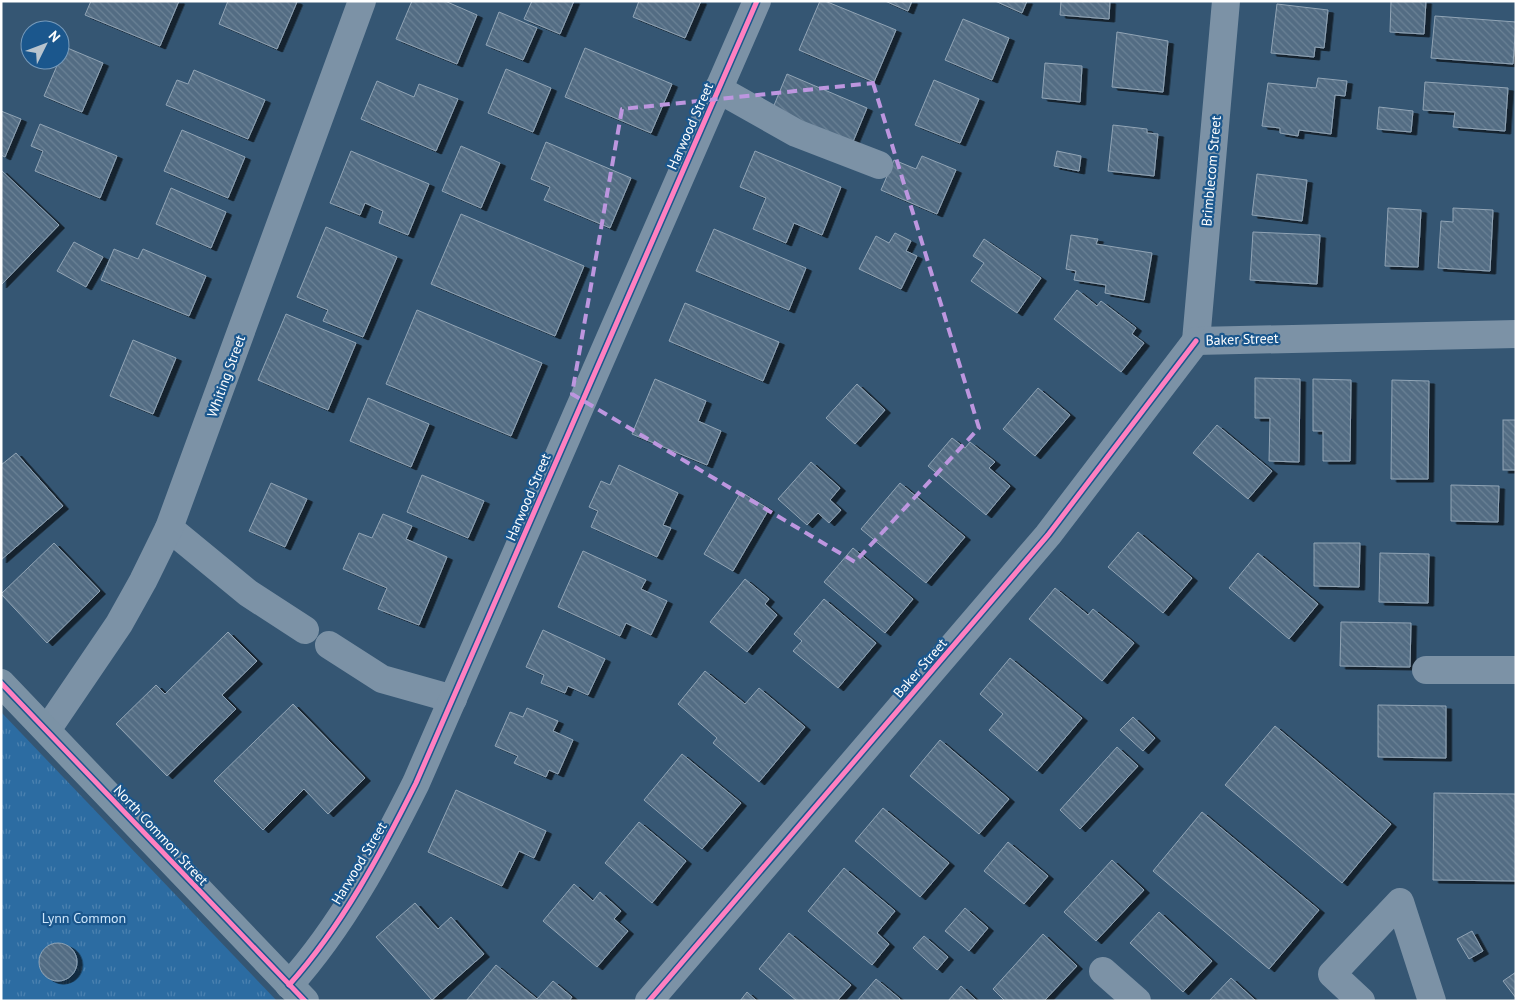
<svg xmlns="http://www.w3.org/2000/svg" width="1517" height="1002" viewBox="0 0 1517 1002" font-family="'PT Sans',sans-serif">
  <style>
    .grass { fill: url(#grass-tufts) }
    .building { fill: url(#building-back-hatch); stroke: #91a4b5; filter: url(#shadow) }
    .lines { fill: none; stroke-linecap: round; stroke-linejoin: round }
    .minor { stroke: #7c92a6; stroke-width: 28 }
    .major { stroke: #7b92a5; stroke-width: 28 }
    .cycleway-casing { stroke: #1b578d; stroke-width: 8 }
    .cycleway { stroke: #ff80c0; stroke-width: 5 }
    .marked { fill: none; stroke: #bd96df; stroke-width: 4; stroke-dasharray: 10 6; stroke-linejoin: round }
    .labels { text-anchor: middle; dominant-baseline: central; stroke-width: 4.5; stroke-linejoin: round; paint-order: stroke }
    .street-label { font-size: 14px; fill: #fff; stroke: #1b578d }
    .park-label { font-size: 14px; fill: #cde5fa; stroke: #1b578d }
  </style>
  <defs>
    <pattern id="grass-tufts" width="24" height="20" patternUnits="userSpaceOnUse" patternTransform="scale(1.25)"><rect width="24" height="20" fill="#2c6ca2"/><path d="M3 7l-1-3M5 7V3M7 7l1-3M15 17l-1-3M17 17v-4M19 17l1-3" fill="none" stroke="#4c82b0"/></pattern>
    <pattern id="building-back-hatch" width="6" height="6" patternUnits="userSpaceOnUse" patternTransform="scale(1.25)"><rect width="6" height="6" fill="#526c83"/><path d="M-1 5l2 2M0 0l6 6M5-1l2 2" fill="none" stroke="#6c8296"/></pattern>
    <filter id="shadow"><feDropShadow dx="5.5" dy="3" stdDeviation="0" flood-color="#0009"/></filter>
  </defs>
  <rect width="100%" height="100%" fill="#355673"/>
  <path class="grass" d="M1 712 277 1001H1Z"/>
  <g class="building">
    <path d="M91 1H179L160 46 85 15Z"/>
    <path d="M228 1H295L297 2 277 49 219 24Z"/>
    <path d="M412 1H445L477 15 457 64 396 39Z"/>
    <path d="M532 1H574L560 34 524 19Z"/>
    <path d="M639 1H701L685 38 633 17Z"/>
    <path d="M820 1H825L896 30 874 82 799 50Z"/>
    <path d="M885 1H912L908 11Z"/>
    <path d="M995 1H1027L1022 13Z"/>
    <path d="M1061 1H1110L1109 19 1060 15Z"/>
    <path d="M1391 1H1426L1424 34 1390 32Z"/>
    <path d="M1277 4 1328 10 1324 48 1315 47 1314 57 1271 53Z"/>
    <path d="M499 12 537 28 523 60 486 45Z"/>
    <path d="M1435 16 1516 22 1513 64 1431 58Z"/>
    <path d="M963 19 1009 38 992 80 945 60Z"/>
    <path d="M1117 32 1168 41 1163 92 1112 87Z"/>
    <path d="M65 47 103 63 82 112 44 96Z"/>
    <path d="M585 48 672 84 651 133 565 97Z"/>
    <path d="M1045 63 1082 66 1080 102 1042 98Z"/>
    <path d="M506 69 551 88 533 132 488 113Z"/>
    <path d="M194 70 265 100 248 139 166 105 177 80 188 84Z"/>
    <path d="M787 74 867 108 850 149 770 115Z"/>
    <path d="M1318 78 1347 81 1345 96 1335 95 1331 134 1299 130 1298 136 1280 133V128L1262 126 1268 83 1316 88Z"/>
    <path d="M934 80 979 99 960 143 915 125Z"/>
    <path d="M377 81 414 97 419 84 458 99 436 151 361 119Z"/>
    <path d="M1425 82 1508 88 1505 131 1453 127 1455 112 1423 110Z"/>
    <path d="M1379 107 1413 111 1411 132 1377 129Z"/>
    <path d="M1 111 21 119 5 157 1 155Z"/>
    <path d="M40 124 117 156 100 198 35 171 43 151 31 146Z"/>
    <path d="M1113 125 1147 129V133L1158 134 1154 176 1108 171Z"/>
    <path d="M182 130 245 157 228 198 164 171Z"/>
    <path d="M546 142 631 178 610 228 544 200 550 187 531 179Z"/>
    <path d="M461 146 500 163 481 208 442 191Z"/>
    <path d="M351 151 429 184 408 235 379 223 383 211 365 203 360 215 330 203Z"/>
    <path d="M755 151 841 187 822 235 794 223 786 243 753 229 766 198 740 187Z"/>
    <path d="M1057 151 1081 156 1079 171 1054 166Z"/>
    <path d="M922 156 956 170 937 214 881 190 894 160 916 169Z"/>
    <path d="M1 170 59 225 1 285Z"/>
    <path d="M1257 174 1307 180 1302 221 1252 215Z"/>
    <path d="M171 188 226 212 211 248 156 224Z"/>
    <path d="M1388 208 1421 210 1418 267 1385 266Z"/>
    <path d="M1453 208 1493 210 1490 271 1438 268 1441 221 1453 222Z"/>
    <path d="M461 214 584 266 555 336 431 284Z"/>
    <path d="M326 227 397 257 363 337 323 321 328 310 297 297Z"/>
    <path d="M714 229 806 268 789 310 696 271Z"/>
    <path d="M1253 232 1320 235 1317 284 1250 280Z"/>
    <path d="M895 233 911 241 906 251 917 256 901 289 859 269 876 236 889 243Z"/>
    <path d="M1071 235 1098 239 1096 244 1152 253 1144 300 1105 293 1106 285 1074 280 1076 271 1066 269Z"/>
    <path d="M984 239 1041 278 1017 313 971 281 984 263 973 256Z"/>
    <path d="M74 242 103 257 86 287 57 271Z"/>
    <path d="M114 249 138 259 143 249 206 276 189 316 101 280Z"/>
    <path d="M1077 290 1097 306 1101 301 1136 328 1132 334 1144 343 1121 372 1054 319Z"/>
    <path d="M685 303 779 342 763 381 669 341Z"/>
    <path d="M417 310 542 363 511 436 386 384Z"/>
    <path d="M286 314 356 343 328 410 258 380Z"/>
    <path d="M133 340 176 358 153 414 110 396Z"/>
    <path d="M1255 378 1300 379 1299 462 1269 461 1270 418H1255Z"/>
    <path d="M655 379 706 401 698 421 721 431 707 465 632 434Z"/>
    <path d="M1313 379 1351 380 1350 461H1323V431H1313Z"/>
    <path d="M1392 380 1429 381 1428 479H1391Z"/>
    <path d="M857 384 885 410 855 444 826 418Z"/>
    <path d="M1038 388 1070 415 1035 456 1003 429Z"/>
    <path d="M368 398 429 424 411 467 350 441Z"/>
    <rect x="1503" y="420" width="13" height="50"/>
    <path d="M1217 425 1272 471 1248 499 1193 453Z"/>
    <path d="M952 438 965 448 970 442 995 462 989 468 1010 486 986 515 928 466Z"/>
    <path d="M16 453 63 506 1 560V465Z"/>
    <path d="M811 462 840 488 830 500 841 510 829 523 818 513 807 525 778 499Z"/>
    <path d="M619 465 678 493 663 525 671 528 657 557 591 527 598 511 589 507 601 481 610 485Z"/>
    <path d="M422 475 484 501 468 538 407 512Z"/>
    <path d="M271 483 307 499 285 547 249 531Z"/>
    <path d="M900 483 965 537 926 583 861 529Z"/>
    <path d="M1451 485 1499 486 1498 522 1451 521Z"/>
    <path d="M741 492 769 509 733 571 704 554Z"/>
    <path d="M383 514 412 526 406 539 447 557 419 625 378 609 387 588 343 569 359 533 372 538Z"/>
    <path d="M1138 532 1192 578 1163 613 1108 567Z"/>
    <path d="M54 543 100 591 47 643 1 594Z"/>
    <path d="M1314 543H1360L1359 587 1314 586Z"/>
    <path d="M853 548 913 599 885 633 824 582Z"/>
    <path d="M583 551 646 580 641 589 667 601 651 635 626 623 620 636 558 607Z"/>
    <path d="M1258 553 1318 604 1289 639 1229 588Z"/>
    <path d="M1380 553 1429 554 1428 603 1379 602Z"/>
    <path d="M745 579 769 599 765 604 777 615 747 652 710 622Z"/>
    <path d="M1055 588 1088 615 1093 609 1134 643 1102 681 1029 619Z"/>
    <path d="M824 599 876 643 838 688 793 651 802 641 794 634Z"/>
    <path d="M1341 622 1411 623 1410 667 1340 666Z"/>
    <path d="M543 630 605 659 588 695 568 686 565 693 541 683 544 675 526 667Z"/>
    <path d="M228 632 257 661 222 695 236 709 167 776 116 724 156 685 165 694Z"/>
    <path d="M1010 658 1082 718 1037 771 989 730 1003 714 980 694Z"/>
    <path d="M705 671 745 704 759 688 805 727 759 782 713 743 717 738 678 704Z"/>
    <path d="M293 704 365 778 328 814 304 789 263 830 214 781Z"/>
    <path d="M1378 705 1446 706V758L1378 757Z"/>
    <path d="M527 708 558 721 553 731 573 740 558 774 549 770 546 777 514 763 518 756 495 746 510 712 523 717Z"/>
    <path d="M1133 717 1155 738 1143 751 1120 730Z"/>
    <path d="M1275 726 1391 824 1342 883 1225 785Z"/>
    <path d="M940 740 1009 799 979 834 910 776Z"/>
    <path d="M1117 747 1138 766 1080 829 1060 810Z"/>
    <path d="M682 754 741 803 702 849 644 800Z"/>
    <path d="M456 790 546 831 534 858 519 851 502 886 428 852Z"/>
    <path d="M1434 793 1516 794V881L1433 880Z"/>
    <path d="M883 808 949 863 920 897 855 841Z"/>
    <path d="M1202 812 1319 910 1269 969 1153 871Z"/>
    <path d="M639 822 686 861 652 903 605 863Z"/>
    <path d="M1008 842 1048 876 1024 904 984 871Z"/>
    <path d="M1112 860 1144 890 1096 941 1064 912Z"/>
    <path d="M844 868 895 911 877 933 889 944 872 965 808 911Z"/>
    <path d="M574 884 593 901 600 892 621 911 614 919 628 931 597 967 543 921Z"/>
    <path d="M415 903 438 929 451 917 484 954 432 1000 376 937Z"/>
    <path d="M965 908 988 928 969 951 945 931Z"/>
    <path d="M1159 912 1212 961 1183 992 1130 943Z"/>
    <path d="M1472 931 1483 951 1469 959 1457 939Z"/>
    <path d="M789 933 851 985 837 1001H797L759 969Z"/>
    <path d="M1043 934 1077 966 1044 1001H1005L993 989Z"/>
    <path d="M924 936 948 957 937 970 913 948Z"/>
    <circle cx="58" cy="962" r="19"/>
    <path d="M496 965 537 999 553 981 572 997 569 1001H466Z"/>
    <path d="M1516 972V998L1503 981Z"/>
    <path d="M1231 978 1256 1001H1209Z"/>
    <path d="M876 979 900 999 899 1001H857Z"/>
    <path d="M961 986 977 1001H948Z"/>
    <path d="M747 992 757 1001H740Z"/>
  </g>
  <g class="lines">
    <g class="minor">
      <path d="M718 89 796 133 879 165"/>
      <path d="M1196 341 1226 1"/>
      <path d="M1196 341 1516 334"/>
      <path d="M169 528 248 593 305 630"/>
      <path d="M329 645 382 679 453 699"/>
      <path d="M1426 670H1516"/>
      <path d="M47 730 119 624 143 581 169 528 362 1"/>
      <path d="M1103 971 1137 1001"/>
      <path d="M289 985C342 926 381 853 416 783L757 1"/>
      <path d="M649 1001 1048 535 1196 341"/>
      <path d="M1361 1001 1332 974 1400 902 1432 1001"/>
    </g>
    <path class="major" d="M1 683 305 1001"/>
    <defs>
      <g id="cycleway">
        <path d="M1 683 305 1001"/>
        <path d="M289 985C342 926 381 853 416 783L757 1"/>
        <path d="M649 1001 1048 535 1196 341"/>
      </g>
    </defs>
    <use href="#cycleway" class="cycleway-casing"/>
    <use href="#cycleway" class="cycleway"/>
  </g>
  <path class="marked" d="M873 83 979 428 855 562 572 394 622 109Z"/>
  <g class="labels">
    <g class="street-label">
      <text transform="translate(690 126) rotate(-66)">Harwood Street</text>
      <text transform="translate(1211 171) rotate(-85)">Brimblecom Street</text>
      <text transform="translate(1242 339) rotate(-2)">Baker Street</text>
      <text transform="translate(226 376) rotate(-70)">Whiting Street</text>
      <text transform="translate(528 497) rotate(-67)">Harwood Street</text>
      <text transform="translate(920 668) rotate(-49)">Baker Street</text>
      <text transform="translate(161 835) rotate(47)">North Common Street</text>
      <text transform="translate(359 863) rotate(-59)">Harwood Street</text>
    </g>
    <g class="park-label">
      <text x="84" y="918">Lynn Common</text>
    </g>
  </g>
  <rect width="1517" height="1002" fill="none" stroke="#ffffff" stroke-width="5"/>
  <g transform="translate(45 45) rotate(48)"><circle r="24" fill="#1b578d" stroke="#769abb"/>
  <path d="M0-4L9 19L0 12L-9 19Z" fill="#b8c4ce"/>
  <text y="-8" font-size="14" font-weight="bold" text-anchor="middle" fill="#ffffff">N</text>
  </g>
</svg>
